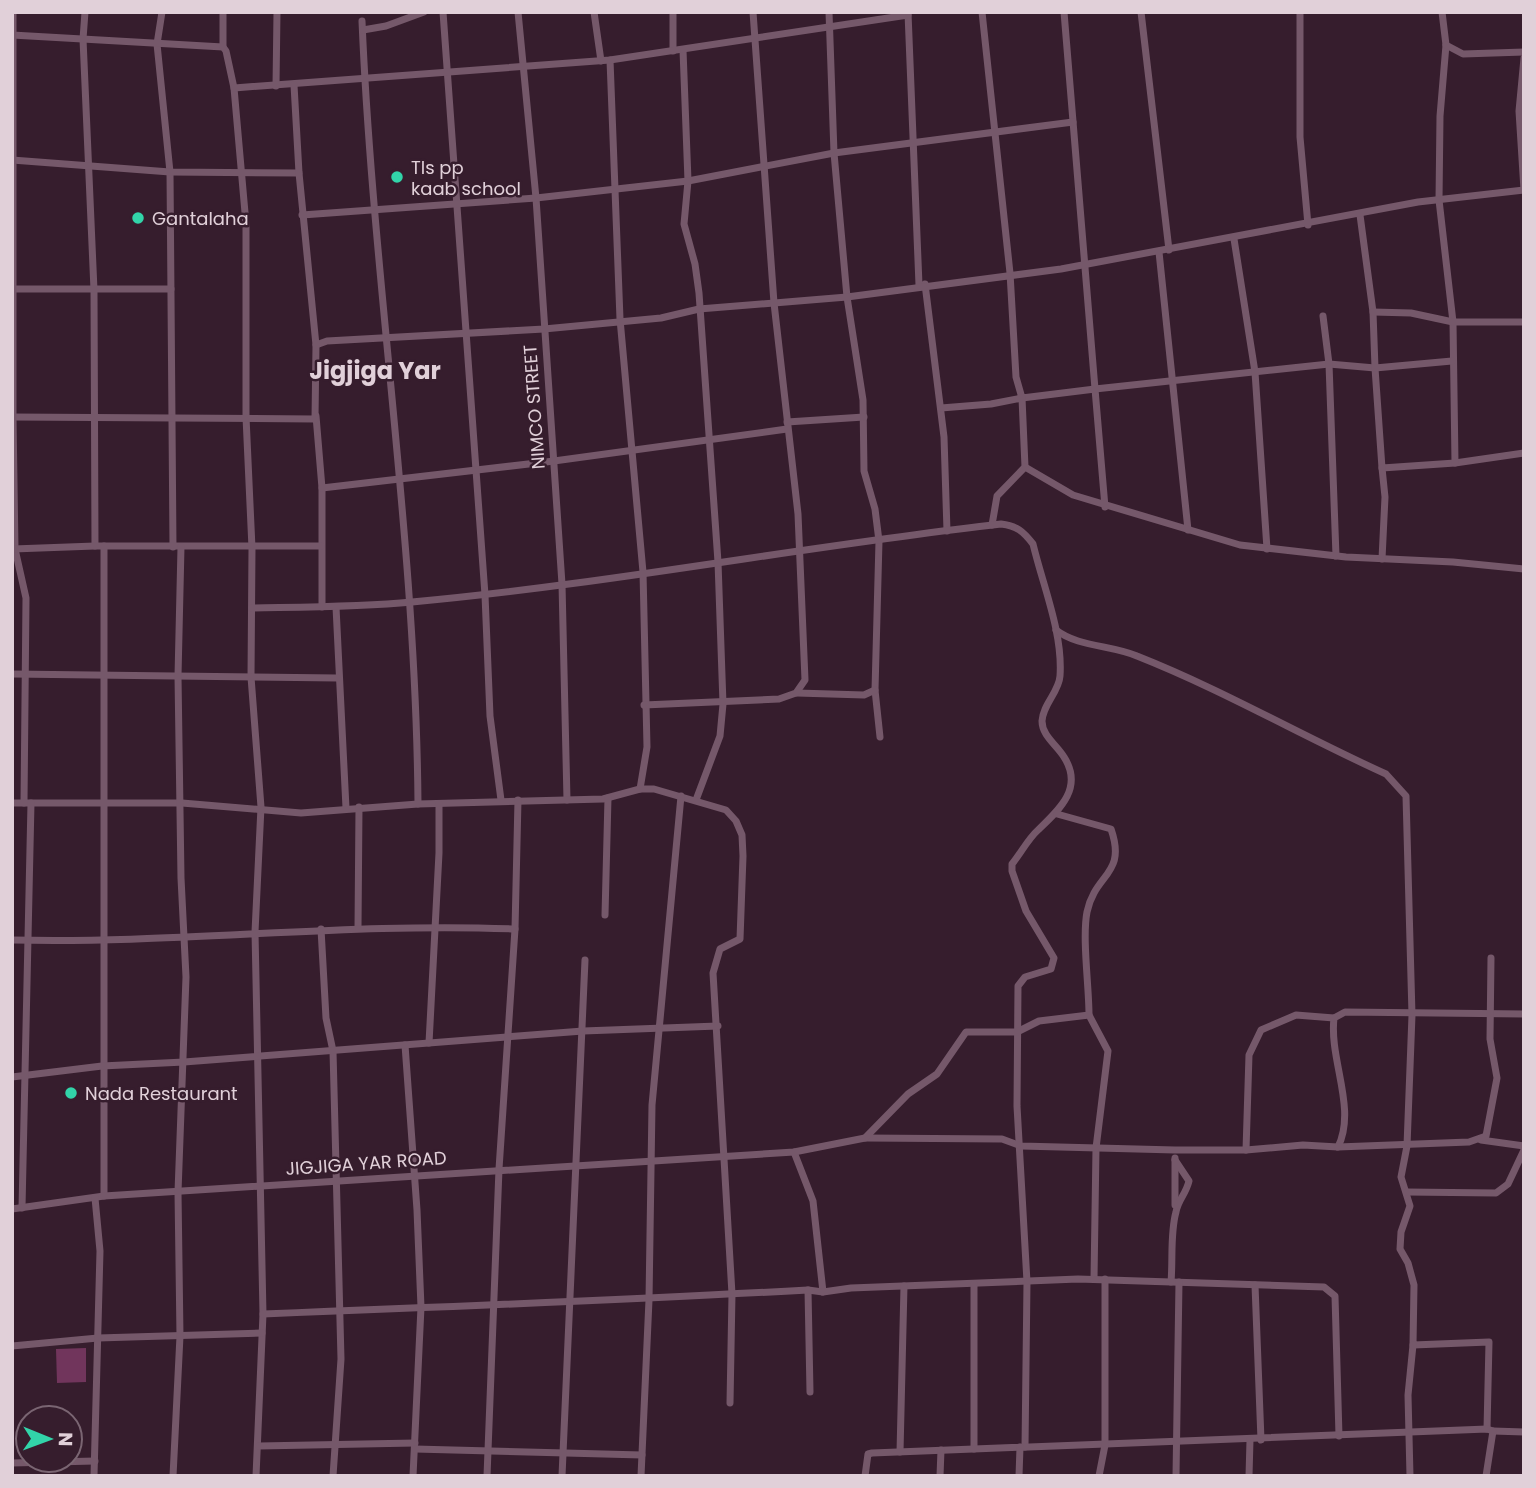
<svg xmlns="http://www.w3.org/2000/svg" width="1536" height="1488" viewBox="0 0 1536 1488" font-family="Poppins,sans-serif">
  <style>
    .green { fill: #71355c }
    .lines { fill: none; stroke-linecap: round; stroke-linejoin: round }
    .street { stroke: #75586a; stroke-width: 7 }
    .poi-dot { fill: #32d4a9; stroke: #361d2d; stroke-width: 2.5 }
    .labels { text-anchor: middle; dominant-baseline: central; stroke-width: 5; stroke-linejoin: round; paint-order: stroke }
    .poi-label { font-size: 18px; fill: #e1d0d9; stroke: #361d2d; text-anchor: start }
    .street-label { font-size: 18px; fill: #e1d0d9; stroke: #361d2d }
    .district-label { font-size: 24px; font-weight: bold; fill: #e1d0d9; stroke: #361d2d }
  </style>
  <rect width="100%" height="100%" fill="#361d2d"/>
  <path class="green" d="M86 1348V1382L57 1383 56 1349Z"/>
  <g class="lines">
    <g class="street">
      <path d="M13 12V417L15 549 26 598 24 803"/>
      <path d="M85 12 83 39 94 290 95 546"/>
      <path d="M162 12 157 44 170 172 173 547"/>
      <path d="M443 12 485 595 490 716 501 800"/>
      <path d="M518 12 536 198 562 584 567 800"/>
      <path d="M594 12 601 61"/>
      <path d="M673 12V51"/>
      <path d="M829 12 834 153 847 297 863 400 864 471 875 509 879 541 875 690 880 737"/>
      <path d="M982 12 1010 273 1016 377 1022 398 1095 389 1105 507"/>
      <path d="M1064 12 1095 389 1329 364 1375 368 1382 468 1455 463 1524 453"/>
      <path d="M1141 12 1169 250"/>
      <path d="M1300 12V137L1308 225"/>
      <path d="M1442 12 1446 45 1440 116 1439 200 1453 322 1455 463"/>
      <path d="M908 13 919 285"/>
      <path d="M362 21C373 282 416 542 418 804"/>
      <path d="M363 30 386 26 424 12"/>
      <path d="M12 35 223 47 226 51 234 88 246 224V417L252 548 251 677 261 807 255 932 263 1314 256 1476"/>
      <path d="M1446 45 1463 54 1524 52"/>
      <path d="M223 47V12"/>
      <path d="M683 50 688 181 684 224 695 264 699 293 718 562 723 704 720 736 696 800"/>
      <path d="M610 60 620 319 643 572 647 747 640 789"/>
      <path d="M276 86 277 12"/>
      <path d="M234 88 610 60 908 15"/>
      <path d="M12 160 170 172 299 173"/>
      <path d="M1524 190 1519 111 1524 58"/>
      <path d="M302 215 536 198 688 181 834 153 1073 122"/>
      <path d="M1360 215 1373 312 1375 368 1452 361"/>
      <path d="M1234 239 1255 372 1267 549"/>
      <path d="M1159 252 1188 530"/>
      <path d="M925 284 944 437 947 531"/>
      <path d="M12 289H171"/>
      <path d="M1373 312 1411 313 1453 322H1524"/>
      <path d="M1323 316 1329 364 1336 556"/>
      <path d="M316 345 327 341 544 329 661 318 699 309 847 297 1061 269 1418 202 1524 190"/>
      <path d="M941 408 991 404 1022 398 1025 467 997 496 992 525"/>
      <path d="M316 416 322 488V607"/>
      <path d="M12 417 315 419 316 345 299 173 294 85"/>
      <path d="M787 422 864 417"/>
      <path d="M1025 467 1073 495 1240 545 1346 557 1453 562 1524 569"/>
      <path d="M1382 468 1385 497 1382 559"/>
      <path d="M322 488 554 461 787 429"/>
      <path d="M104 546V1196"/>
      <path d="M13 549 95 546H321"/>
      <path d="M336 607 346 808"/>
      <path d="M252 608C305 607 359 607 412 602 609 584 805 546 1001 524 1017 526 1023 531 1033 544 1043 586 1063 633 1060 676 1059 692 1043 704 1042 721 1042 736 1057 745 1064 757 1084 788 1059 810 1038 830 1028 839 1021 853 1012 864V871L1026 911 1054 958 1051 969 1025 977 1018 986 1017 1106 1027 1282 1025 1447"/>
      <path d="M1056 630C1078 647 1111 645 1137 656 1223 690 1302 736 1386 774L1406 796 1412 1015 1407 1146 1401 1177 1410 1206 1401 1232 1400 1249 1408 1263 1414 1285 1413 1345 1489 1342 1487 1429"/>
      <path d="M12 674 337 678"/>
      <path d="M797 693 864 695 875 690"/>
      <path d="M644 705 779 699 796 693 805 680 798 514 774 303 753 12"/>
      <path d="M12 803H182L301 813 418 804 603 799 640 789H654L726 810 736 821 742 835 743 856 740 939 720 949 713 973 732 1294 730 1403"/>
      <path d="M605 915 608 798"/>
      <path d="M358 928 359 807"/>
      <path d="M321 929 326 1018 333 1051 341 1359 333 1476"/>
      <path d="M12 940C180 944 347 922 515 929"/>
      <path d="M1089 1015 1108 1051 1096 1148 1094 1279"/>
      <path d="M429 1043 439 853V804"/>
      <path d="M405 1045 417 1210 421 1307 413 1476"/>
      <path d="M12 1077 102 1066 184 1062 583 1031 718 1026"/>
      <path d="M865 1138 1002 1139 1021 1146 1175 1150H1246L1303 1145 1338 1147C1357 1108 1329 1060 1334 1018L1345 1012 1524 1014"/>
      <path d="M1481 1140 1524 1146"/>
      <path d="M1338 1147 1469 1142 1486 1136 1497 1078 1490 1039 1491 958"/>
      <path d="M1246 1150 1249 1055 1261 1030 1296 1015 1334 1018"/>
      <path d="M794 1152 813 1201 823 1292"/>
      <path d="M1407 1192 1496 1193 1508 1184 1524 1150"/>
      <path d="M1175 1205V1158"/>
      <path d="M22 1208 31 803"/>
      <path d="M12 1209 104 1196 794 1152 865 1138 908 1094 937 1074 966 1032H1017L1039 1021 1089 1015C1089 986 1082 938 1087 912 1095 873 1127 875 1111 829L1057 814"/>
      <path d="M1171 1282C1173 1259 1170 1233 1176 1212 1178 1200 1186 1194 1189 1181L1175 1160"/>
      <path d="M1255 1285 1261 1440"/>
      <path d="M808 1290 810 1392"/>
      <path d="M263 1314C445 1307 627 1300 808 1290L823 1292 851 1288 1078 1279 1324 1287 1335 1296 1339 1436"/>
      <path d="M12 1346 98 1338 262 1333"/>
      <path d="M1493 1431 1524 1432"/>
      <path d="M259 1446 415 1443"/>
      <path d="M415 1449 642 1455"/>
      <path d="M974 1449V1284"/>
      <path d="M900 1452 904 1286"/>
      <path d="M12 1463 95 1461"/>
      <path d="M94 1476 100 1251 95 1198"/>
      <path d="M173 1476 180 1336 178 1192 186 977 181 878 178 676 181 547"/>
      <path d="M487 1476 499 1169 515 929 518 800"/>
      <path d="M562 1476 585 960"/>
      <path d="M641 1476 649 1300 652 1105 681 796"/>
      <path d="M865 1476 868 1454 872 1453 1487 1429 1493 1431 1486 1476"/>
      <path d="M940 1476 941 1450"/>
      <path d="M1019 1476 1020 1447"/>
      <path d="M1099 1476 1105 1445V1279"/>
      <path d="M1176 1476 1179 1282"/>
      <path d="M1249 1476 1250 1440"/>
      <path d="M1410 1476 1408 1395 1413 1345"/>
    </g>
  </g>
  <g class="poi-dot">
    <circle cx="397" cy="177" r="7"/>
    <circle cx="138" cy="218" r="7"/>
    <circle cx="71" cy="1093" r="7"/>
  </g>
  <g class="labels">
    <g class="poi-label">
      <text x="411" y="167">Tls pp<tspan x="411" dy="21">kaab school</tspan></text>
      <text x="152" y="218">Gantalaha</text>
      <text x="85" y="1093">Nada Restaurant</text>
    </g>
    <g class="street-label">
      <text transform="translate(534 407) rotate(-94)">NIMCO STREET</text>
      <text transform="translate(366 1163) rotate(-4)">JIGJIGA YAR ROAD</text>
    </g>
    <g class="district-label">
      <text x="375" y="370">Jigjiga Yar</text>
    </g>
  </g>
  <rect width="1536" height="1488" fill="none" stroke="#e1d0d9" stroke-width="28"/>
  <g transform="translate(49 1439) rotate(91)"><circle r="33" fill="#361d2d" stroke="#7a6572" stroke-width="2"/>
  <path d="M0-5L12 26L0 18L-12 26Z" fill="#32d4a9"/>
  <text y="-10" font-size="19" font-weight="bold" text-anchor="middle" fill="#e1d0d9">N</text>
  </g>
</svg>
